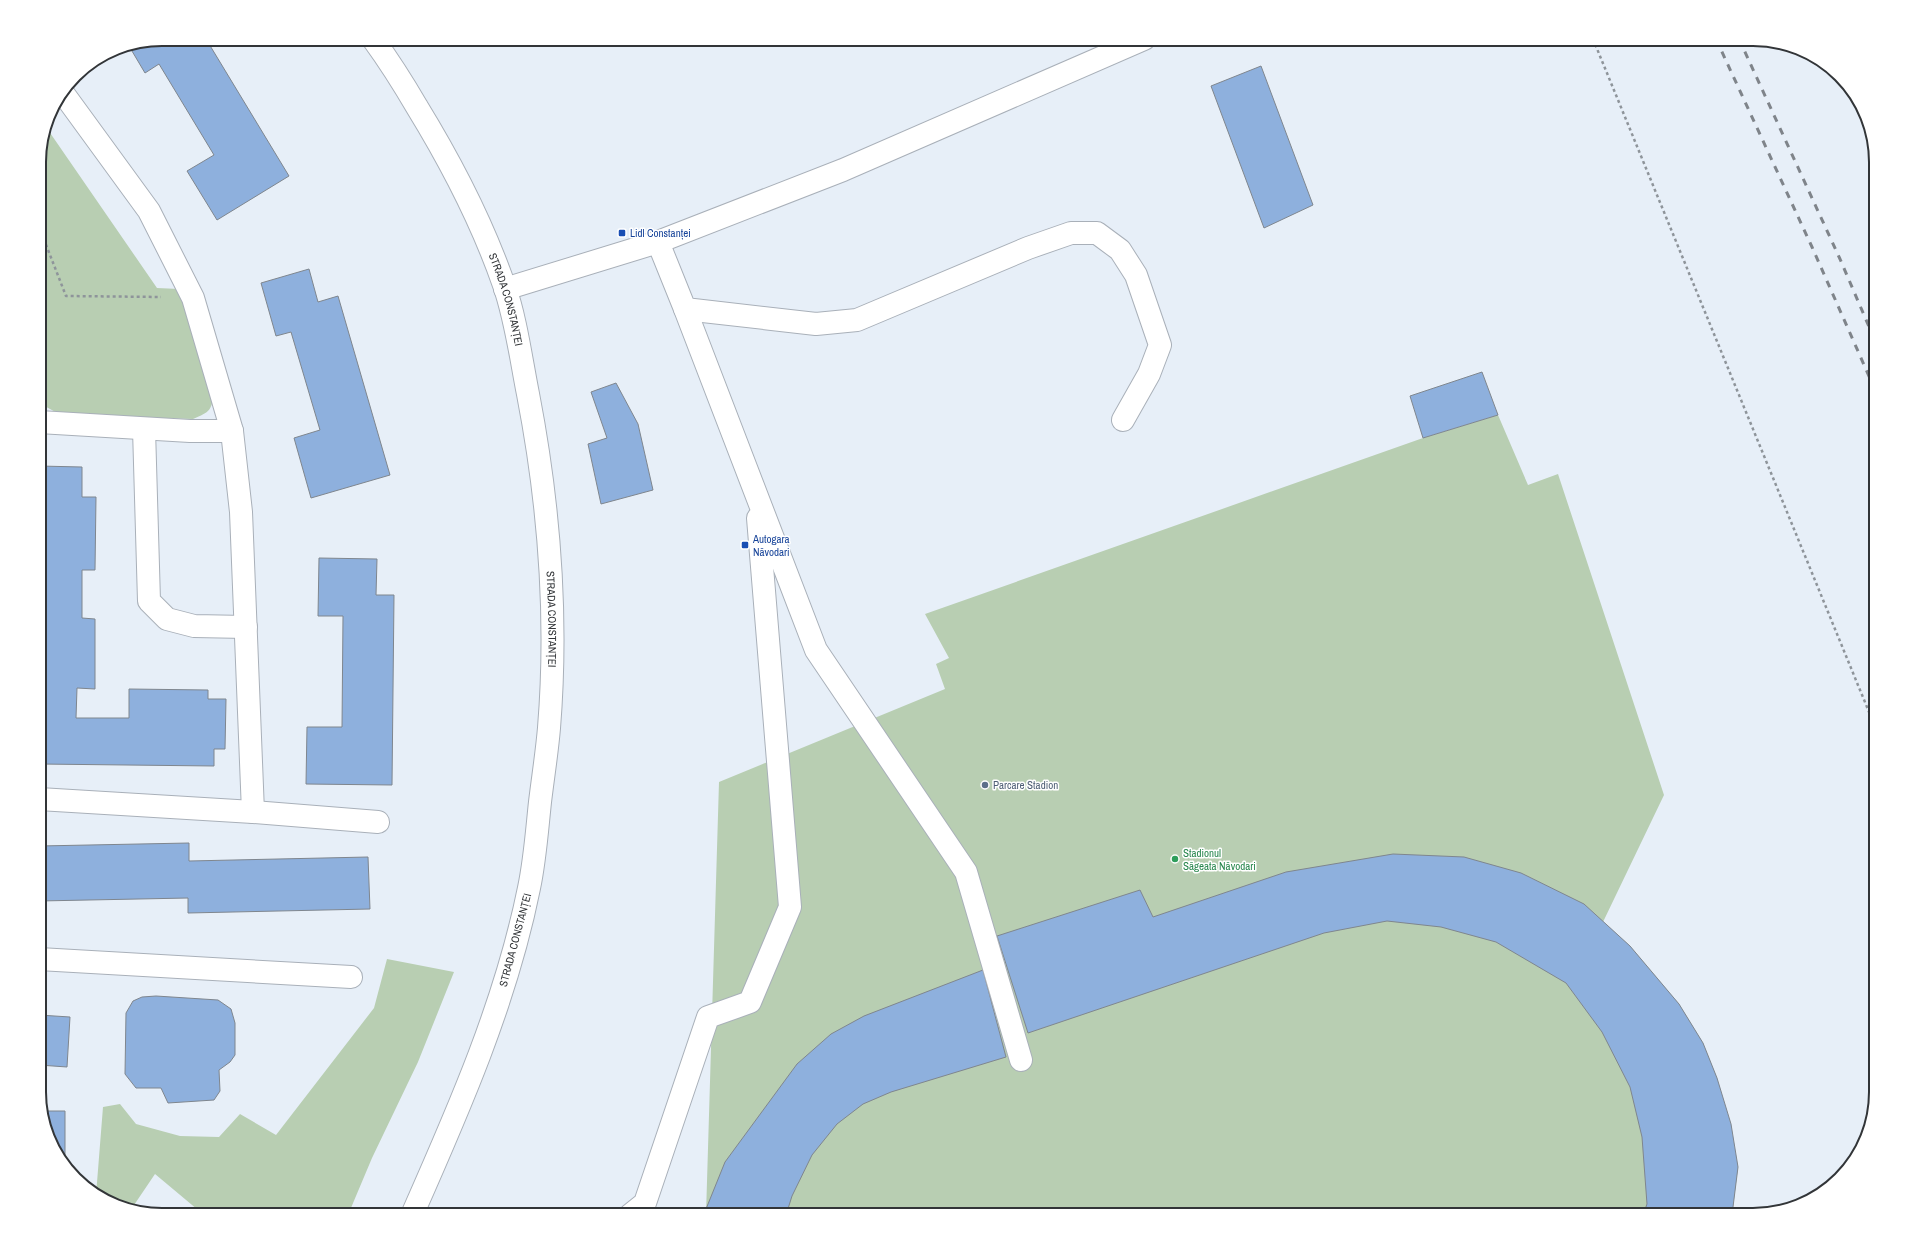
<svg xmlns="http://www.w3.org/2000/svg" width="1915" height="1254" viewBox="0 0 1915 1254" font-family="'Archivo Narrow',sans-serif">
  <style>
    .green { fill: #b8ceb2 }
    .building { fill: #8eb0dd; stroke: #7f868e }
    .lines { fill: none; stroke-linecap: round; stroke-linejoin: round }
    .minor-casing { stroke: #a9b0b9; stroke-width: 24 }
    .path { stroke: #8e949a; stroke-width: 2.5; stroke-dasharray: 3 3; stroke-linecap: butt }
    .minor { stroke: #fff; stroke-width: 22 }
    .rail { stroke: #7f848a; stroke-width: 3; stroke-dasharray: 7 7; stroke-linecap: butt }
    .transit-dot { fill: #1a4fb4; stroke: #fff; stroke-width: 1.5 }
    .service-dot { fill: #5c6f8a; stroke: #fff; stroke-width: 1.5 }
    .leisure-dot { fill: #2e9e5b; stroke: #fff; stroke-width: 1.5 }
    .labels { text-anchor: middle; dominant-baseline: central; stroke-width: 3; stroke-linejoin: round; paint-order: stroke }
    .transit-label { font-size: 11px; fill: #164399; stroke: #fff; text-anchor: start }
    .street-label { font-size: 11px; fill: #323538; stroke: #fff }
    .service-label { font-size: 11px; fill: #4e5e75; stroke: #fff; text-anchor: start }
    .leisure-label { font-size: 11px; fill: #27864d; stroke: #fff; text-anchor: start }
    .rim { fill: none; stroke: #323538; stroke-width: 2 }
  </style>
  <rect width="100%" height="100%" fill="#e7eff8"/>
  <g class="green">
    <path d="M46 127 157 288 179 289 214 392C212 410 210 412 193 419L61 415 39 403V154Z"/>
    <path d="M1498 415 1528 485 1558 474 1664 795 1603 922 1630 946 1679 1004 1703 1043 1717 1078 1738 1167 1732 1215H706L719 782 945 689 936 664 949 658 925 614 1423 438Z"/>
    <path d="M387 959 454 972 418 1062 372 1158 348 1215H204L155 1174 130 1211 96 1195 103 1107 120 1104 136 1124 180 1136 219 1137 240 1114 276 1135 374 1008Z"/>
  </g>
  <g class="building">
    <path d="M162 39H206L289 176 217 220 187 171 214 155 159 64 145 73 129 46Z"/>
    <path d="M1261 66 1313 205 1264 228 1211 86Z"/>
    <path d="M309 269 318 302 338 296 390 475 311 498 294 438 320 430 291 332 276 336 261 283Z"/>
    <path d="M1482 372 1498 415 1423 438 1410 396Z"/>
    <path d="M616 383 638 424 653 490 601 504 588 444 607 438 591 392Z"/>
    <path d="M39 466 82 467V497H96L95 570H82V618L95 619V689L77 688 76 718H129V689L208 690V699H226L225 749H214V766L39 764Z"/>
    <path d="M319 558 377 559 376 595H394L392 785 306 784 307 727H342L343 616H318Z"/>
    <path d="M189 843V861L368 857 370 909 188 913V898L39 901V846Z"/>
    <path d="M1393 854 1464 857 1521 873 1584 904 1630 946 1679 1004 1703 1043 1717 1078 1731 1124 1738 1167 1732 1215H1643L1647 1204 1642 1137 1630 1087 1602 1032 1566 983 1496 942 1441 927 1387 921 1324 933 1028 1033 997 936 1140 890 1153 917 1286 872Z"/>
    <path d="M983 970 1006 1057 891 1092 863 1104 837 1124 812 1155 792 1196 786 1215H706V1209L725 1162 797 1064 831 1034 864 1016Z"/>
    <path d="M156 996 218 1000 231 1009 235 1023V1055L230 1062 219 1070 220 1091 214 1100 168 1103 161 1088H136L125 1074 126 1013 133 1001 142 997Z"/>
    <path d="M39 1015 70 1017 67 1067 39 1065Z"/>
    <path d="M43 1111H65V1164L55 1153Z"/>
  </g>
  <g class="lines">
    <defs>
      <g id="minor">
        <path id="s1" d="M373 39C389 61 403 83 417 107 452 164 482 222 504 285 516 319 521 359 528 394 549 503 558 617 549 728 547 752 543 777 540 802 537 830 535 860 529 888 506 1002 459 1109 412 1215"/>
        <path d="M63 93 149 211 193 298 232 431 241 512 253 812"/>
        <path d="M658 242 685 309 816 324 857 320 1028 248 1071 233H1097L1120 250 1136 275 1160 345 1149 374 1123 420"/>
        <path d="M505 289 658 242 843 170 1144 39"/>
        <path d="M685 309 816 650 966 872 1021 1060"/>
        <path d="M39 422 190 431H232"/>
        <path d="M144 429 149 601 167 619 194 626 246 627"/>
        <path d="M39 799 253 812 378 822"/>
        <path d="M39 959 351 977"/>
        <path d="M630 1215 645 1203 708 1017 750 1002 790 907 758 518"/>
      </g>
    </defs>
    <use href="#minor" class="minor-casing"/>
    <g class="path">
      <path d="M1593 39 1876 729"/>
      <path d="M39 237H43L66 296 161 297"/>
    </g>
    <use href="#minor" class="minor"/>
    <g class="rail">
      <path d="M1716 39 1812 247 1876 392"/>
      <path d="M1739 39 1840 259 1876 343"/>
    </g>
  </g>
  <g class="transit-dot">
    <rect x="618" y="229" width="8" height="8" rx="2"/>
    <rect x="741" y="541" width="8" height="8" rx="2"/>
  </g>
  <circle class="service-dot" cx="985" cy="785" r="4"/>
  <circle class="leisure-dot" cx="1175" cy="859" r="4"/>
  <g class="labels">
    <g class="transit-label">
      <text x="630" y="233">Lidl Constanței</text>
      <text x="753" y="539">Autogara<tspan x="753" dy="13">Năvodari</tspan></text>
    </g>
    <g class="street-label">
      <text stroke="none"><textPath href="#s1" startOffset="294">STRADA CONSTANȚEI</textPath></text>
      <text stroke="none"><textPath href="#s1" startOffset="618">STRADA CONSTANȚEI</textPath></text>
      <text transform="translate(515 940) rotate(-75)">STRADA CONSTANȚEI</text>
    </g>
    <g class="service-label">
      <text x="993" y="785">Parcare Stadion</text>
    </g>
    <g class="leisure-label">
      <text x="1183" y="853">Stadionul<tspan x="1183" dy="13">Săgeata Năvodari</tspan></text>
    </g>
  </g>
  <path d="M0 0H1915V1254H0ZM162 46H1753A116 116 0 0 1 1869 162V1092A116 116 0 0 1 1753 1208H162A116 116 0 0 1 46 1092V162A116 116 0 0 1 162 46Z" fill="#fff" fill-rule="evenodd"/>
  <path class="rim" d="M162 46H1753A116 116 0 0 1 1869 162V1092A116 116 0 0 1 1753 1208H162A116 116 0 0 1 46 1092V162A116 116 0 0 1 162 46Z"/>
</svg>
